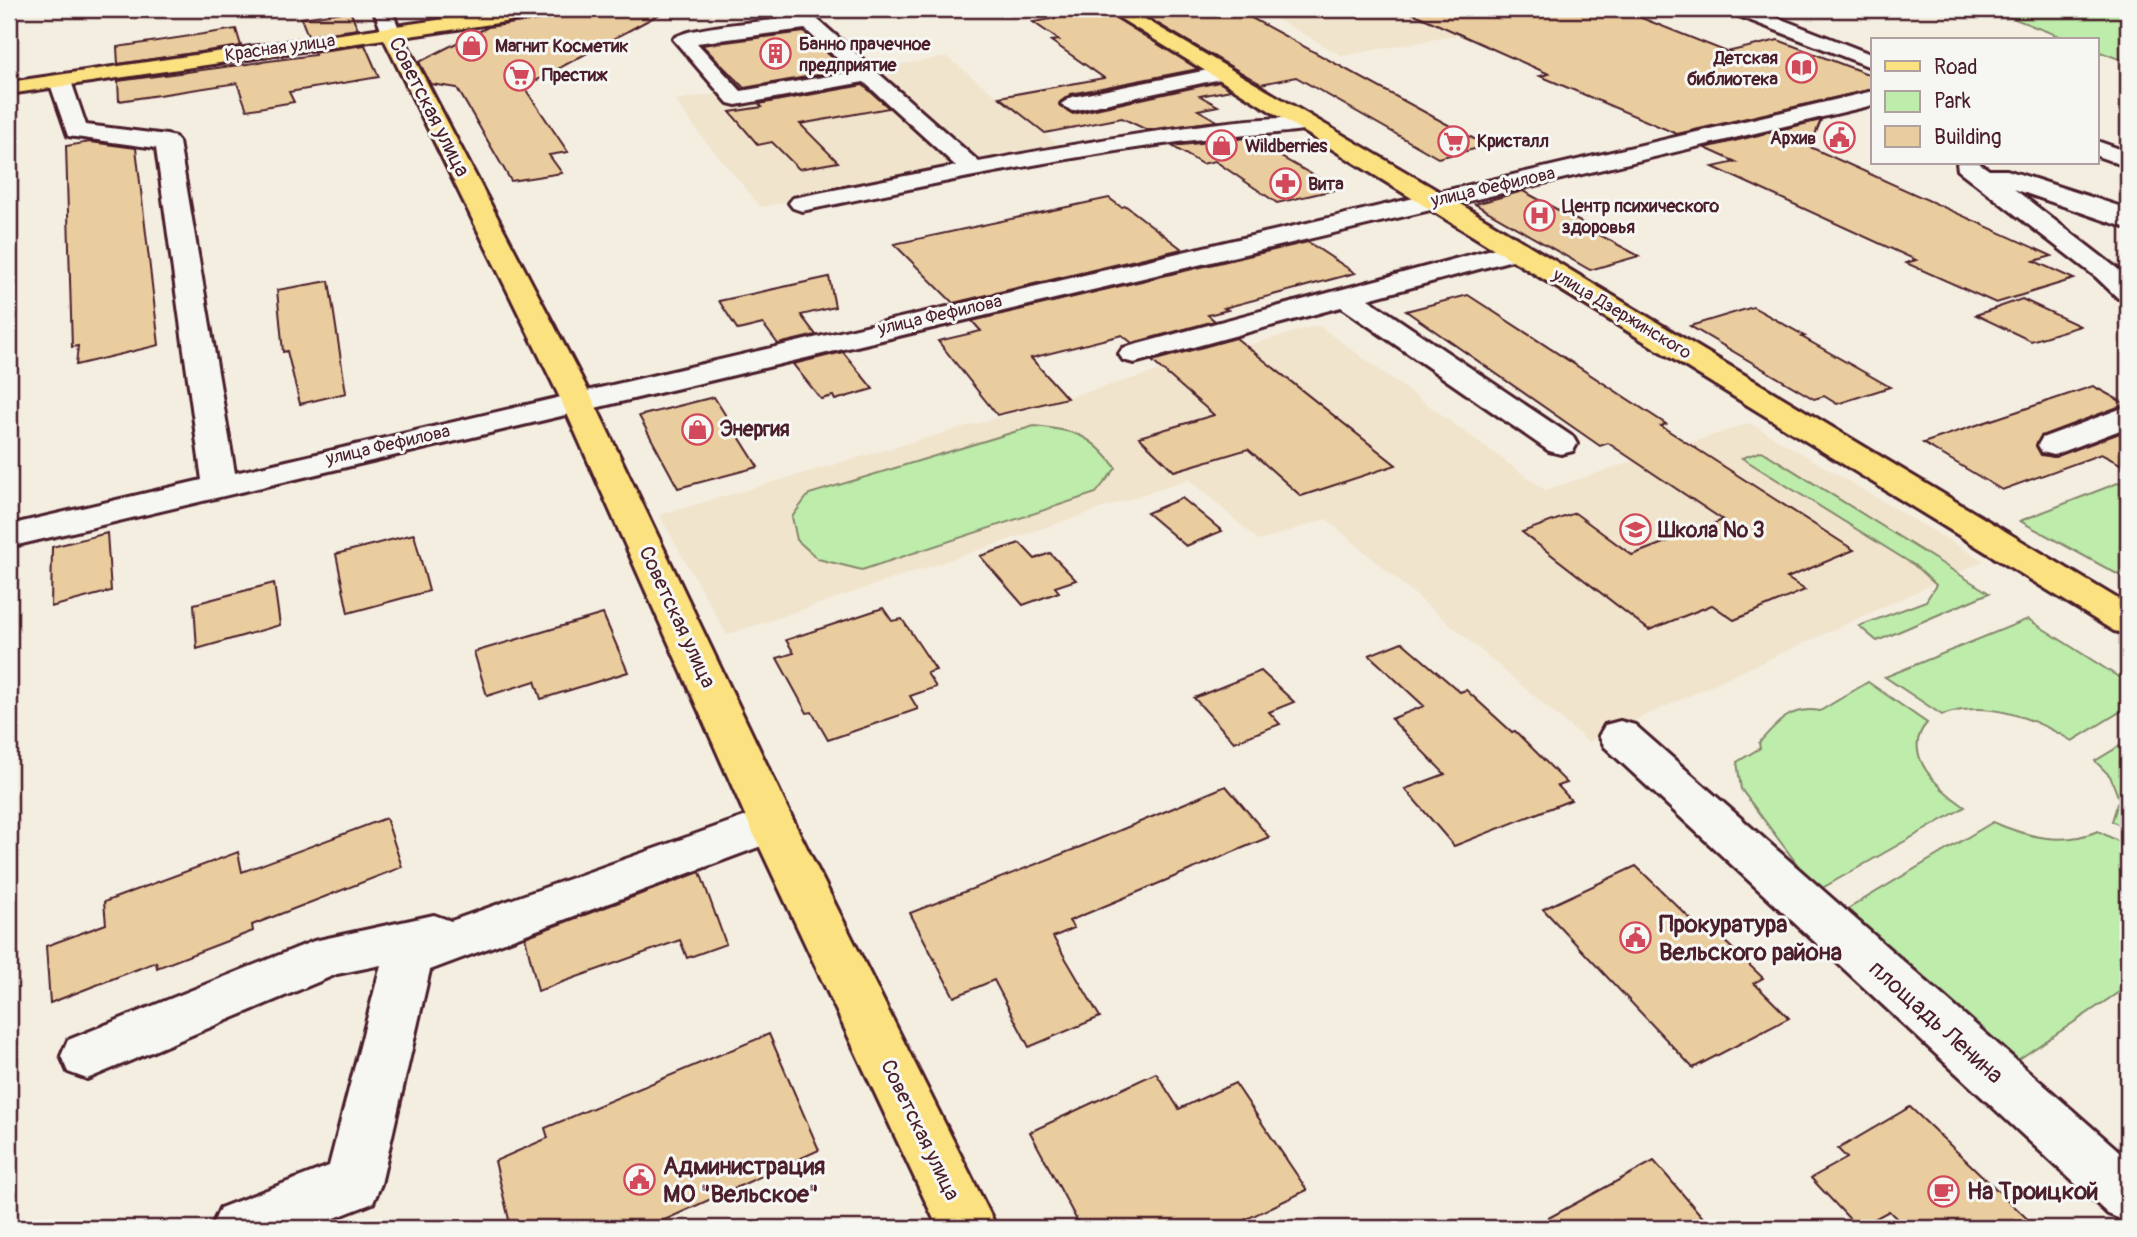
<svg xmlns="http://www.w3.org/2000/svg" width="2137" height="1237" viewBox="0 0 2137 1237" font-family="Pangolin,sans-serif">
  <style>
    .built { fill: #f1e4cd }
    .green { fill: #bdecab; stroke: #84866b; stroke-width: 2 }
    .building { fill: #eacd9e; stroke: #4a1f2b; stroke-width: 2 }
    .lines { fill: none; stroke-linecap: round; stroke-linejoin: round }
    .minor-casing { stroke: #4a1f2b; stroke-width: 6 }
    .major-casing { stroke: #4a1f2b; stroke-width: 6 }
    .minor { fill: #f6f6f2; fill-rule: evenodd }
    .major { fill: #fbe180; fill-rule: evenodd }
    .labels { text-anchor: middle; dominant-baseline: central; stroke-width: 6; stroke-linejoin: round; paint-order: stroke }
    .far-poi-label { font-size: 18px; font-weight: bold; fill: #4a1f2b; stroke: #f6f6f2; text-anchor: start }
    .far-street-label { font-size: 18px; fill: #4a1f2b; stroke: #f6f6f2 }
    .street-label { font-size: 21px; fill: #4a1f2b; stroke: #f6f6f2 }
    .poi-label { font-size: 21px; font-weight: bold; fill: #4a1f2b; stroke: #f6f6f2; text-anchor: start }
    .near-poi-label { font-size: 24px; font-weight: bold; fill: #4a1f2b; stroke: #f6f6f2; text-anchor: start }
    .near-street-label { font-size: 24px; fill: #4a1f2b; stroke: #f6f6f2 }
  </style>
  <rect width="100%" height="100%" fill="#f4eee1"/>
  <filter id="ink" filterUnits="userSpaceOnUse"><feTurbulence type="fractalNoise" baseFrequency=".0143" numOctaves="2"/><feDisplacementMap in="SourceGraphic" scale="14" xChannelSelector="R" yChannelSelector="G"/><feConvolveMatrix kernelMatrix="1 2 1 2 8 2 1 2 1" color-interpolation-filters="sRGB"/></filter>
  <g filter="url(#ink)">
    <g class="built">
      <path d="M1302 9H1533L1554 18 1342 56 1268 14Z"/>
      <path d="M947 57 1064 149 761 207 701 136 675 100Z"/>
      <path d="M1318 325 1545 490 1750 423 1984 561 1588 742 1326 519 1259 541 1189 479 727 635 659 515Z"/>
    </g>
    <g class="green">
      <path d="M1989 9H2128V62L2097 51V40H2069Z"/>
      <path d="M1034 426C1074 431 1090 433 1116 468L1096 493 862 570 818 559 797 540 792 517 809 494Z"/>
      <path d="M1762 451 1989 593 1877 641 1859 626 1926 601 1936 585 1914 565 1742 458Z"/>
      <path d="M2128 479V580L2020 521Z"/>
      <path d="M2028 619 2128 683V707L2072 741C2034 718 1985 699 1942 715L1885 677Z"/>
      <path d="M1868 682 1927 723C1899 754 1940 790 1965 807L1817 891 1741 789 1737 762 1760 748 1759 743C1777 722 1791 706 1820 711Z"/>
      <path d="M2128 741V830L2112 821 2119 799 2110 776 2095 761Z"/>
      <path d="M1993 822C2027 837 2063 846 2098 831L2128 846V986L2013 1063 1841 913Z"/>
    </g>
    <g class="building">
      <path d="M563 9H669L524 87 568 152 549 155 562 173 511 181 457 88 431 84 419 62 488 27 551 18Z"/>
      <path d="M1133 9H1235L1487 146 1438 158 1296 77 1261 84Z"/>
      <path d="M1403 9H1619L1727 52 1778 40 1873 76V89L1677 134 1540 76 1549 74Z"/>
      <path d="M1103 10 1198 69 1071 94 1060 102V106L1073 114 1219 82 1231 90 1200 96 1218 106 1198 110 1217 121 1147 130 1122 118 1045 133 999 97 1104 78 1051 41 1059 40 1033 22Z"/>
      <path d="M350 11 358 29 308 36 301 18Z"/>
      <path d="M236 29 241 46 118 64 117 47Z"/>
      <path d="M804 32 846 70 744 88 702 45Z"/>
      <path d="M365 45 379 77 289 92 294 102 247 110 237 83 119 101 118 81 315 55 314 52Z"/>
      <path d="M863 85 889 108 800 124 838 162 799 169 772 142 758 145 730 112 762 107 759 104Z"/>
      <path d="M1821 120 1810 147 2052 256 2034 261 2074 279 1996 303 1906 263 1916 260 1713 167 1736 162 1705 148Z"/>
      <path d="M1247 138 1338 189 1277 203 1215 161 1202 164 1172 146Z"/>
      <path d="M90 142 136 148 159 345 76 365 78 346 72 347 66 146Z"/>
      <path d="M1523 191 1586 225 1583 226 1639 256 1590 270 1475 204Z"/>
      <path d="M1109 198 1121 207 1126 206 1182 249 953 303 894 244Z"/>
      <path d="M1308 242 1355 273 1224 308 1228 310 1208 315 1215 321 1132 343 1122 335 1031 358 1067 398 997 415 938 341 981 331 972 321Z"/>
      <path d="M829 277 835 307 801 315 816 335 778 344 763 324 738 330 719 301Z"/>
      <path d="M329 281 346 393 300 404 287 351 283 352 277 290Z"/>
      <path d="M1468 295 1666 424 1661 426 1854 550 1787 578 1805 590 1734 620 1712 605 1649 630 1522 532 1575 513 1632 555 1723 520 1608 443 1600 446 1406 311Z"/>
      <path d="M2022 299 2080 326 2031 341 1976 315Z"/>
      <path d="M1753 307 1805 336 1802 337 1890 387 1837 404 1824 396 1814 399 1690 326Z"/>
      <path d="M1236 338 1396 465 1301 496 1248 449 1174 471 1139 437 1214 415 1152 361Z"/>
      <path d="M843 352 873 389 835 400 833 396 821 399 793 364Z"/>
      <path d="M2093 386 2126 404 2041 436 2036 446 2041 455 2055 457 2128 430V468L2101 454 2002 490 1923 443Z"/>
      <path d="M714 397 758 467 678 488 639 416Z"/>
      <path d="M1182 498 1222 531 1186 546 1147 513Z"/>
      <path d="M107 533 111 591 51 607 52 547Z"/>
      <path d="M414 534 429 591 348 613 336 554Z"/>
      <path d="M1020 543 1035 559 1050 553 1076 580 1055 587 1059 592 1023 605 980 556Z"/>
      <path d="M274 583 280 625 197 649 194 604Z"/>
      <path d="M883 608 892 621 902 619 936 670 927 673 936 687 910 696 918 709 828 740 812 712 807 713 777 658 794 653 786 640Z"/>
      <path d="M603 614 628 672 541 699 535 681 487 696 474 652Z"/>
      <path d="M1402 642 1460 692 1466 690 1512 732 1515 731 1567 783 1558 786 1571 800 1454 846 1405 789 1445 774 1391 719 1424 706 1369 655Z"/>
      <path d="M1261 671 1294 702 1269 712 1280 724 1234 742 1194 698Z"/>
      <path d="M1226 786 1269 837 1069 921 1074 928 1053 937 1100 1017 1029 1047 994 980 954 997 910 913 1080 847Z"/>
      <path d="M386 818 402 867 252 925 253 931 157 968 156 962 50 1003 46 946 106 924 104 902 238 852 242 872Z"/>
      <path d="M1636 866 1708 936 1715 932 1763 978 1754 983 1789 1018 1693 1068 1543 909Z"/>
      <path d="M700 872 726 944 687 958 680 940 538 991 525 937Z"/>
      <path d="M769 1034 819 1150 647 1228H511L495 1161 548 1138 545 1128Z"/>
      <path d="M1156 1073 1179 1109 1235 1083 1307 1190 1228 1228H1081L1030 1132Z"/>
      <path d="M1910 1107 2037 1228H1906L1889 1211 1858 1228 1811 1178 1847 1158 1838 1149Z"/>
      <path d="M1654 1161 1712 1228H1530Z"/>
    </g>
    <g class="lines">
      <defs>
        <g id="minor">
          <path d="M373 9H391L400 31 397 35H383Z"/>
          <path d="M1728 9H1755L1873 55V68L1731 13Z"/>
          <path d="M810 17 817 19 979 162C1021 154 1304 100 1320 124 1313 134 1230 135 1211 138 1074 154 938 183 802 211L793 208 789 203 793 198 956 166 864 82 736 105 728 103 673 39C683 26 788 19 810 17ZM805 29 852 72 741 91 697 43Z"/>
          <path d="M1223 67 1230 69 1234 73 1230 77 1072 111 1061 104 1072 97Z"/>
          <path d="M60 75 71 81 86 125 167 135 175 137 179 142 235 473 1873 91V105L9 547V525L202 480 156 148 68 136 49 81Z"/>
          <path d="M2097 141 2128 152V167L2097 156Z"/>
          <path d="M1957 163H1979L1989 170H2007L2128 209V226L2124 227 2014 189 2128 277V300L2118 298 2096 277 1958 170Z"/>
          <path d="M1518 242 1527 244 1531 250 1527 256 1368 299 1573 437 1577 444 1573 451 1561 454 1549 451 1341 307 1134 363 1123 360 1119 354 1123 348Z"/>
          <path d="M2128 406V427L2054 455 2042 452 2038 445 2042 438Z"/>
          <path d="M1620 721 1635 725 2128 1159V1222L2108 1214 1605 747 1599 736 1605 725Z"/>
          <path d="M772 807 788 812 795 824 788 836 430 970 381 1184 373 1203 309 1228H211L220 1208 329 1166 381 965 337 974 87 1079 68 1072 61 1056 68 1040 314 941 434 915 451 921Z"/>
        </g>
        <g id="major">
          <path d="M513 9H561L551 15 403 37 593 400 795 824 997 1228H938L749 824 561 400 384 39 9 94V82Z"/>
          <path d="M1105 9H1128L1445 195 2128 605V634L2114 631Z"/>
        </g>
      </defs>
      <use href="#minor" class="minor-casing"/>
      <use href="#major" class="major-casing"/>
      <use href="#minor" class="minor"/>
      <use href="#major" class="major"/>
    </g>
  </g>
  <defs>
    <symbol id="shop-ring" viewBox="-11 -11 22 22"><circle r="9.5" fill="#f6f6f2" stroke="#d1495b" stroke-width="1.5"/><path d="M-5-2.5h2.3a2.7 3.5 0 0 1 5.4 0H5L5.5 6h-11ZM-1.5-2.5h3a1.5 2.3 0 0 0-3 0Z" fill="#d1495b"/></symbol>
    <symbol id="building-ring" viewBox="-11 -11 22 22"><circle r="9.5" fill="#f6f6f2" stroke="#d1495b" stroke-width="1.5"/><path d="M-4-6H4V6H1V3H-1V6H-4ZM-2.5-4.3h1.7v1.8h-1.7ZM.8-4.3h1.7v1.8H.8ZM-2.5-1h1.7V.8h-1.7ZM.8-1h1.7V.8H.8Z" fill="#d1495b"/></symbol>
    <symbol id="library-ring" viewBox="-11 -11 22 22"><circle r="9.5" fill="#f6f6f2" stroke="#d1495b" stroke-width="1.5"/><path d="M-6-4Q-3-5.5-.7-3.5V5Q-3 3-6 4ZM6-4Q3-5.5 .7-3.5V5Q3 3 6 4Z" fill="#d1495b"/></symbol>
    <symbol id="supermarket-ring" viewBox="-11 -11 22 22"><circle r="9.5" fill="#f6f6f2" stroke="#d1495b" stroke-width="1.5"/><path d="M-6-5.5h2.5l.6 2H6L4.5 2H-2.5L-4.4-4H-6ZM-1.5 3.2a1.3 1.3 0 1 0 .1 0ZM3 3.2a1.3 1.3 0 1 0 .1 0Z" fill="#d1495b"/></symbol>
    <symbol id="civic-ring" viewBox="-11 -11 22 22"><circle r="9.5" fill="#f6f6f2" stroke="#d1495b" stroke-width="1.5"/><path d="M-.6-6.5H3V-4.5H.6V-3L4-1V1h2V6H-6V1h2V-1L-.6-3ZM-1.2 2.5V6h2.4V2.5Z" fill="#d1495b"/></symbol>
    <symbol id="pharmacy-ring" viewBox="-11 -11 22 22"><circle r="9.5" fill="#f6f6f2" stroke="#d1495b" stroke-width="1.5"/><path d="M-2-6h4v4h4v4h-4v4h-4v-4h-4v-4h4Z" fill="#d1495b"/></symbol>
    <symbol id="hospital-ring" viewBox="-11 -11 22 22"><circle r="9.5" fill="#f6f6f2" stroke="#d1495b" stroke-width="1.5"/><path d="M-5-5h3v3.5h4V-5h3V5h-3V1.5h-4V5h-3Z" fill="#d1495b"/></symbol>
    <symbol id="school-ring" viewBox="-11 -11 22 22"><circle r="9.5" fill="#f6f6f2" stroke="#d1495b" stroke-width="1.5"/><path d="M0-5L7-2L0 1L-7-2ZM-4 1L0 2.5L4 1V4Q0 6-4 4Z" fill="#d1495b"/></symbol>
    <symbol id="cafe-ring" viewBox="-11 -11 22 22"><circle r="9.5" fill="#f6f6f2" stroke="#d1495b" stroke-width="1.5"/><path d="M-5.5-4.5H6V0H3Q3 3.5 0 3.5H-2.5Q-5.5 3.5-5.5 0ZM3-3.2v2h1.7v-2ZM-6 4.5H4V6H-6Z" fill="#d1495b"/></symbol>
  </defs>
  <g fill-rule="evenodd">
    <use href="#shop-ring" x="454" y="28" width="35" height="35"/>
    <use href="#building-ring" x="758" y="36" width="35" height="35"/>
    <use href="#library-ring" x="1784" y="50" width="35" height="35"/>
    <use href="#supermarket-ring" x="502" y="58" width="35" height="35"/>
    <use href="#civic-ring" x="1822" y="120" width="35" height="35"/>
    <use href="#supermarket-ring" x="1436" y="124" width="35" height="35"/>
    <use href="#shop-ring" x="1204" y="128" width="35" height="35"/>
    <use href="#pharmacy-ring" x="1268" y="166" width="35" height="35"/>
    <use href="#hospital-ring" x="1522" y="198" width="35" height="35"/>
    <use href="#shop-ring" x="680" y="412" width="35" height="35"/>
    <use href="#school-ring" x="1618" y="512" width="35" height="35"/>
    <use href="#civic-ring" x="1618" y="920" width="35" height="35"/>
    <use href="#civic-ring" x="622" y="1162" width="35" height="35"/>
    <use href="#cafe-ring" x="1926" y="1174" width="35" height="35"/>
  </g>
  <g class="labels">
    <g class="far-poi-label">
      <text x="799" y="44">Банно прачечное<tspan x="799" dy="21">предприятие</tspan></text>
      <text x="495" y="46">Магнит Косметик</text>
      <text x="1778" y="58" text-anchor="end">Детская<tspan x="1778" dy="21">библиотека</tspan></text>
      <text x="542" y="75">Престиж</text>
      <text x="1816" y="138" text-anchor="end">Архив</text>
      <text x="1477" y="141">Кристалл</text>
      <text x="1245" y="146">Wildberries</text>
      <text x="1308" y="184">Вита</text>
      <text x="1562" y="206">Центр психического<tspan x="1562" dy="21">здоровья</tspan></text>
    </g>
    <g class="far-street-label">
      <text transform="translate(280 48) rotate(-8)">Красная улица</text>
      <text transform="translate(1493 187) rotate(-13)">улица Фефилова</text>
      <text transform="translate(1622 314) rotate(31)">улица Дзержинского</text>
      <text transform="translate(940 315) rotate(-13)">улица Фефилова</text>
      <text transform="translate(388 445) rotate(-13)">улица Фефилова</text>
    </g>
    <g class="street-label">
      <text transform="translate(429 107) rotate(63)">Советская улица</text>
      <text transform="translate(677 617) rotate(65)">Советская улица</text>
      <text transform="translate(920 1130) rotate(64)">Советская улица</text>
    </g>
    <g class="poi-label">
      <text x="720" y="429">Энергия</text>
      <text x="1658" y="530">Школа № 3</text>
    </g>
    <g class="near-poi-label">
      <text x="1659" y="924">Прокуратура<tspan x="1659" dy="28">Вельского района</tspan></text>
      <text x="663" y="1166">Администрация<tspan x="663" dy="28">МО "Вельское"</tspan></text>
      <text x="1967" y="1191">На Троицкой</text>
    </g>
    <g class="near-street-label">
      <text transform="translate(1936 1022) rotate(42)">площадь Ленина</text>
    </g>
  </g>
  <rect width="2137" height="1237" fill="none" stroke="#f6f6f2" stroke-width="35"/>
  <rect x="18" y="18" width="2102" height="1202" fill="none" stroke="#4a1f2b" stroke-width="2.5" filter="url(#ink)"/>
  <rect x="1871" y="38" width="228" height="126" fill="#f6f6f2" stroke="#b1a0a2" stroke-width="2"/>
  <rect x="1885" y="61" width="35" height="10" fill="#fbe180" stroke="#b1a0a2" stroke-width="2"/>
  <text x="1934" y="74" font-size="21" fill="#4a1f2b">Road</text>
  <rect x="1885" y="91" width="35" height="21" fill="#bdecab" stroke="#b1a0a2" stroke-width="2"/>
  <text x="1934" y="108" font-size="21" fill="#4a1f2b">Park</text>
  <rect x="1885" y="126" width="35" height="21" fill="#eacd9e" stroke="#b1a0a2" stroke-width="2"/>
  <text x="1934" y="144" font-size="21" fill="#4a1f2b">Building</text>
</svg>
